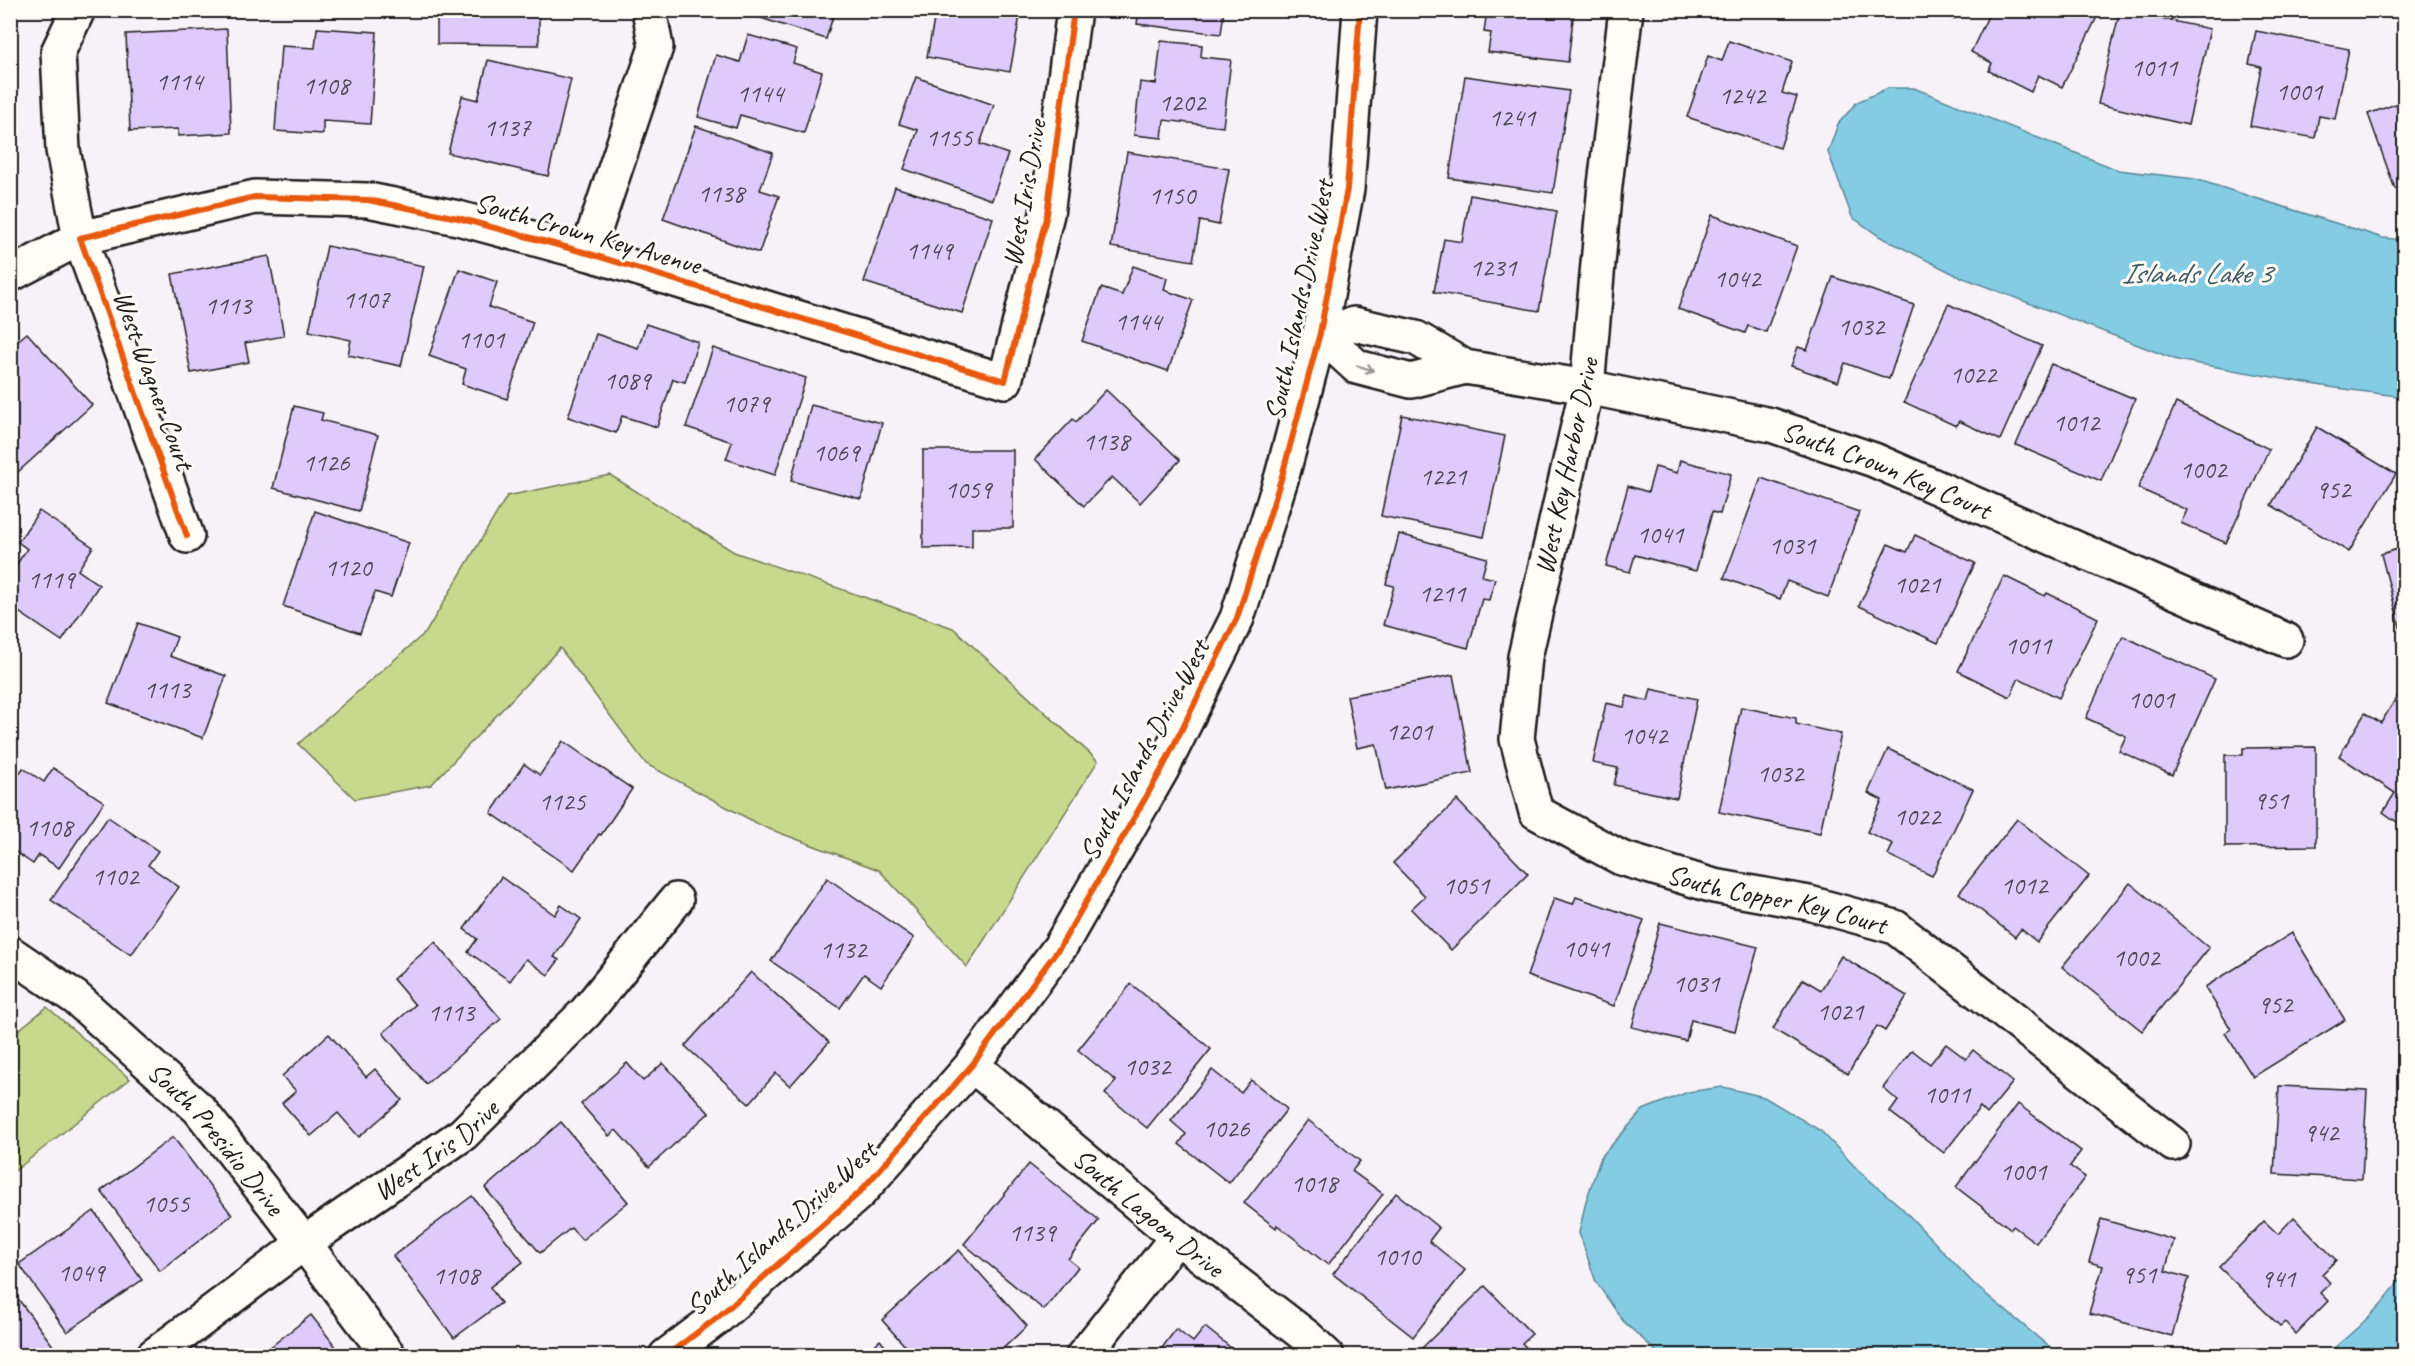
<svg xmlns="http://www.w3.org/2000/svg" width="2415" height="1366" viewBox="0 0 2415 1366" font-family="Caveat,sans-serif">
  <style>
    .green { fill: #c8d98e; stroke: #727a55; stroke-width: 1.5 }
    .water { fill: #83cce4; stroke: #5a8694; stroke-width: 1.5 }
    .building { fill: #decbfc; stroke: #1c1c1c; stroke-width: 1.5 }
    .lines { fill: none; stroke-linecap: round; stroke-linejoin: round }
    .street-casing { stroke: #1c1c1c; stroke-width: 38 }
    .secondary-casing { stroke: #1c1c1c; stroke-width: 38 }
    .street { stroke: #fdfcf7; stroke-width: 33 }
    .secondary { stroke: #fdfcf7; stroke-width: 33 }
    .cycleway-casing { stroke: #fdfcf7; stroke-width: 10 }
    .cycleway { stroke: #e8590c; stroke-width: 6 }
    .oneway { stroke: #989794 }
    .labels { text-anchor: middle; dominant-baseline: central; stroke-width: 6; stroke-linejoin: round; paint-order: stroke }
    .number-label { font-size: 26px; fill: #4c4854 }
    .street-label { font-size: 28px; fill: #1c1c1c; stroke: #fdfcf7 }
    .water-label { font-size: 30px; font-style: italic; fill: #405a62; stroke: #fdfcf7 }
  </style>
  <rect width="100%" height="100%" fill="#f7f2f8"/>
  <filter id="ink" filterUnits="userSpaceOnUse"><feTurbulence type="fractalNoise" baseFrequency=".0167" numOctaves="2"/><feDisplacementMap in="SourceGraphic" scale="12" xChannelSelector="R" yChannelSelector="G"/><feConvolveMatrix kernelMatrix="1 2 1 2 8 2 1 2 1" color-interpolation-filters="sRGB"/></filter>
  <g filter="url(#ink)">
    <g class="green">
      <path d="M610 475 734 552 953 628 1098 761 967 967 879 870 764 827 646 764 560 648 431 785 355 799 298 744 426 632 507 496Z"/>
      <path d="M47 1007 130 1079 11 1174V1036Z"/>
    </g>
    <g class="water">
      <path d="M1888 88H1914L2118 170 2195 179 2383 238 2404 240V397L2329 387 2177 360 1956 275 1879 236 1852 217 1828 152 1838 124 1857 102Z"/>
      <path d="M2404 907V991L2400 972 2399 914Z"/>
      <path d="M1723 1087 1764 1097 1821 1131 1861 1173 1901 1207 1975 1285 2059 1355H1660L1623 1321 1596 1282 1579 1233 1586 1201 1601 1157 1643 1110 1688 1092Z"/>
      <path d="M2404 1270V1355H2325C2351 1335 2391 1300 2404 1270Z"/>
    </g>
    <g class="building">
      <path d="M437 10H539V45L437 44Z"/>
      <path d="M736 10H835L826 39Z"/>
      <path d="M916 10H1021L1010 72 927 57 934 20 915 16Z"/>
      <path d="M1139 10H1224L1221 34 1137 24Z"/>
      <path d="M1487 10H1574L1568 62 1488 52 1491 33 1484 32Z"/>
      <path d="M1912 10H1956L1954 19Z"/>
      <path d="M1991 10H2094L2099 13 2062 87 2038 75 2031 92 1989 71 1992 63 1971 52Z"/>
      <path d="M2120 10 2210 29 2188 125 2098 104Z"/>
      <path d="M317 28 377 32 370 124 323 121V134L275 131 281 46 315 48Z"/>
      <path d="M227 29 231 133 178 136V129L130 131 126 34Z"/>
      <path d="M2256 31 2349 49 2335 119 2319 116 2315 138 2250 126 2261 67 2249 64Z"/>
      <path d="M748 35 797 49 793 63 822 72 804 133 740 115 736 128 698 117 716 55 740 62Z"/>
      <path d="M1161 41 1202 45 1201 57 1231 60 1223 127 1164 120 1162 138 1134 135 1140 82 1156 84Z"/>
      <path d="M1729 41 1792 62 1782 93 1797 97 1780 148 1687 117 1708 56 1722 61Z"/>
      <path d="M488 60 571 79 548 176 448 153 462 96 478 100Z"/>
      <path d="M1465 76 1569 91 1553 193 1449 178Z"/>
      <path d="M916 77 994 105 980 144 1008 154 992 200 904 169 918 130 899 124Z"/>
      <path d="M2404 101V185L2395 189 2368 114Z"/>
      <path d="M696 126 773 153 760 190 779 196 759 253 663 219Z"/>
      <path d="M1127 152 1229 169 1219 225 1200 221 1193 261 1111 247Z"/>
      <path d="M895 187 993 218 962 313 864 282Z"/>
      <path d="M1470 195 1557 211 1539 311 1434 292 1444 239 1462 242Z"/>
      <path d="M1712 215 1797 246 1766 332 1748 326 1745 333 1678 309Z"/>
      <path d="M327 246 424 266 401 366 348 355 351 340 309 331Z"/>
      <path d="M269 256 284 336 245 343 249 362 191 373 172 274Z"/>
      <path d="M1133 266 1167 278 1164 290 1193 300 1168 371 1082 341 1101 288 1122 295Z"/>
      <path d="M459 269 497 282 489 307 533 322 507 399 462 384 466 369 429 356Z"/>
      <path d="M1833 277 1914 305 1889 379 1845 363 1838 382 1791 366 1798 347 1807 350Z"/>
      <path d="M1948 304 2042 346 2000 440 1959 421 1956 426 1904 402Z"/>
      <path d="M646 324 698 342 685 382 673 379 657 427 622 416 616 433 568 417 596 334 638 348Z"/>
      <path d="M27 333 92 405 18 472 10 463V347Z"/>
      <path d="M713 348 806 378 775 475 726 459 732 442 686 427Z"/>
      <path d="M2051 364 2135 399 2101 481 2016 445Z"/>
      <path d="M1106 390 1180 460 1140 503 1112 477 1084 506 1035 459 1073 419 1076 422Z"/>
      <path d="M2176 403 2269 449 2226 543 2181 523 2187 510 2138 488Z"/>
      <path d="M811 405 882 423 861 499 791 481Z"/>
      <path d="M294 406 323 413 321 420 378 435 359 511 273 488Z"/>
      <path d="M1402 415 1505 436 1484 537 1381 516Z"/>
      <path d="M2317 427 2396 474 2349 552 2271 505Z"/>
      <path d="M923 450H1013V528H972V547L923 548Z"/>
      <path d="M1680 460 1731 474 1720 514 1712 512 1696 571 1635 555 1630 572 1606 566 1628 486 1648 492 1655 467 1677 473Z"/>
      <path d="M1761 478 1859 512 1828 597 1787 581 1780 599 1724 578Z"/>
      <path d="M39 511 93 547 78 570 99 585 62 641 10 606V574L27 549 18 542Z"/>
      <path d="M315 511 409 543 391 597 375 592 360 633 283 606Z"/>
      <path d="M1399 534 1487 558 1482 576 1495 579 1489 600 1482 599 1468 648 1383 625 1394 586 1386 584Z"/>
      <path d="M1915 535 1975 563 1938 643 1859 606 1888 544 1907 552Z"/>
      <path d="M2404 547V642L2381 554Z"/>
      <path d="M2004 576 2045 596 2047 593 2098 618 2059 698 2019 678 2010 697 1958 671Z"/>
      <path d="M138 623 177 637 170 656 226 676 203 738 108 703Z"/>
      <path d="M2123 636 2215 679 2172 775 2119 751 2126 736 2086 718Z"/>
      <path d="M1453 675 1472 773 1386 790 1376 744 1357 748 1347 696Z"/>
      <path d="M2404 685V827L2383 812 2395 793 2339 756 2365 713 2381 723Z"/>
      <path d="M1651 689 1697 699 1677 798 1614 785 1618 768 1593 763 1606 703 1624 707 1627 696 1648 701Z"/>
      <path d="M1741 707 1796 718V724L1841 734 1820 833 1719 812Z"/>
      <path d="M563 741 632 789 601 835 599 834 574 870 491 813 524 764 540 775Z"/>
      <path d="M2316 747V846L2225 847V755H2243V748Z"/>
      <path d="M1888 749 1973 789 1932 876 1888 855 1893 844 1867 832 1882 800 1868 793Z"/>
      <path d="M23 768 44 782 53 768 104 802 59 868 39 855 33 864 14 851 10 856V787Z"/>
      <path d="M1457 800 1528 874 1451 950 1411 909 1425 896 1393 863Z"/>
      <path d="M108 817 158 851 148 865 179 887 131 955 51 900Z"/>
      <path d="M2017 819 2089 876 2037 942 2021 929 2015 937 1959 893Z"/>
      <path d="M501 877 555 915 561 905 581 919 554 957 559 960 548 975 526 959 510 981 468 952 477 939 464 929Z"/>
      <path d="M827 878 914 938 881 986 864 974 840 1008 771 961Z"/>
      <path d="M2130 883 2209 948 2142 1031 2062 967Z"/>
      <path d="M1576 897 1644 920 1614 1006 1527 976 1554 898 1573 904Z"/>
      <path d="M1660 923 1758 947 1735 1031 1691 1020 1686 1041 1632 1027Z"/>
      <path d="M2292 933 2345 1020 2253 1077 2225 1033 2231 1029 2205 987Z"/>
      <path d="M435 942 501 1019 426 1084 383 1033 415 1005 393 979Z"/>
      <path d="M1841 956 1907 996 1885 1031 1877 1026 1848 1074 1773 1029 1803 979 1821 990Z"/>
      <path d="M751 972 829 1042 790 1086 776 1073 749 1104 685 1046Z"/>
      <path d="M1131 984 1211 1049 1147 1128 1105 1094 1116 1081 1078 1050Z"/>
      <path d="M329 1034 366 1077 375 1069 402 1100 359 1137 338 1113 311 1136 282 1103 296 1091 282 1076Z"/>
      <path d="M1946 1044 1966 1059 1973 1050 2013 1082 1987 1114 1980 1107 1944 1153 1890 1112 1898 1101 1883 1088 1912 1050 1930 1064Z"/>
      <path d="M627 1063 643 1081 663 1063 709 1113 649 1167 616 1130 609 1136 581 1104Z"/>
      <path d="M1212 1070 1241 1093 1251 1080 1287 1109 1229 1183 1179 1144 1186 1134 1171 1121Z"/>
      <path d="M2279 1086 2367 1090 2362 1179 2274 1174Z"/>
      <path d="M2018 1104 2081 1151 2070 1166 2085 1177 2036 1243 2013 1226 2011 1229 1956 1187Z"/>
      <path d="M1308 1120 1360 1161 1352 1171 1383 1194 1328 1265 1277 1225 1276 1228 1244 1203Z"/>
      <path d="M561 1122 628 1202 582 1240 571 1228 540 1253 485 1188Z"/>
      <path d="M173 1137 232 1215 160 1271 101 1191Z"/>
      <path d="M1029 1164 1099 1220 1068 1259 1078 1267 1044 1310 964 1244Z"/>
      <path d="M1396 1193 1439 1228 1429 1241 1465 1270 1413 1337 1333 1274Z"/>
      <path d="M472 1196 523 1262 490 1287 501 1303 454 1338 393 1256Z"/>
      <path d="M94 1211 142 1280 67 1332 19 1264Z"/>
      <path d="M2294 1217 2336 1260 2322 1274 2330 1283 2320 1293 2328 1301 2296 1334 2285 1322 2280 1326 2219 1267 2264 1221 2278 1234Z"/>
      <path d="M2101 1219 2174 1240 2165 1271 2189 1278 2172 1336 2089 1313 2103 1266 2089 1262Z"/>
      <path d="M959 1250 1027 1326 995 1356H914L882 1320Z"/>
      <path d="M1485 1286 1532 1334 1522 1343 1534 1356H1429L1422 1348Z"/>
      <path d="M10 1288 56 1350 49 1356H10Z"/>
      <path d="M311 1315 343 1356H259Z"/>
      <path d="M1205 1327 1241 1356H1156L1176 1329 1193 1342Z"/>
      <path d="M880 1340 893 1356H863Z"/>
    </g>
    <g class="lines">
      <defs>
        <g id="street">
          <path id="s1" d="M1626 10 1605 185 1587 387 1525 657 1517 739 1536 812 1621 858 1714 886 1809 903 1895 927 2173 1144"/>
          <path d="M587 253 656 47 649 10"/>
          <path d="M10 275 80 238 63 150 58 52 78 10"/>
          <path id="s2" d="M1320 333 1354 324 1416 338 1465 367 1587 387 1771 425 1874 460 2286 640"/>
          <path d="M1320 333 1357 367 1411 381 1465 367"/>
          <path d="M187 536 80 238 255 197 368 200 458 218 587 253 1005 381 1047 214 1074 10"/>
          <path id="s3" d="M10 953 76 998 199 1109 304 1243 389 1356"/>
          <path id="s4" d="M972 1065 1177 1237 1307 1337 1327 1356"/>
          <path id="s5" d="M153 1356 304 1243 463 1134 586 1012 676 900"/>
          <path d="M1083 1356 1177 1237"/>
        </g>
        <path id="secondary" d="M666 1356 718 1317 859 1193 972 1065 1060 947 1162 769 1237 618 1282 476 1320 333 1347 189 1360 10"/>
      </defs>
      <use href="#street" class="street-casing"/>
      <use href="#secondary" class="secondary-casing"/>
      <use href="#street" class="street"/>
      <use href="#secondary" class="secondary"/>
      <defs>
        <g id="cycleway">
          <path d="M187 536 80 238 255 197 368 200 458 218 587 253 1005 381 1047 214 1074 10"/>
          <path d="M666 1356 718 1317 859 1193 972 1065 1060 947 1162 769 1237 618 1282 476 1320 333 1347 189 1360 10"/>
        </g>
      </defs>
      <use href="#cycleway" class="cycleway-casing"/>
      <use href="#cycleway" class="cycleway"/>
    </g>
    <defs><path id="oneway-shaft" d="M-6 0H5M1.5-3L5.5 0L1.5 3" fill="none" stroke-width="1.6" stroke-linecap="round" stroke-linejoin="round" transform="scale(1.5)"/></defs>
    <use class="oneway" href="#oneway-shaft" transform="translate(1365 368) rotate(17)"/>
  </g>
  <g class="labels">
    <g class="number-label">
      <text x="2154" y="67">1011</text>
      <text x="179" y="81">1114</text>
      <text x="326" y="85">1108</text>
      <text x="2299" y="91">1001</text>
      <text x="760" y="93">1144</text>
      <text x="1742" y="95">1242</text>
      <text x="1182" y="102">1202</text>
      <text x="1512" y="117">1241</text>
      <text x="507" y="127">1137</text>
      <text x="949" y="137">1155</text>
      <text x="721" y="193">1138</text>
      <text x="1172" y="195">1150</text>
      <text x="929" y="250">1149</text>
      <text x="1493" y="267">1231</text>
      <text x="1737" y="278">1042</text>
      <text x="366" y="299">1107</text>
      <text x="228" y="305">1113</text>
      <text x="1138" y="321">1144</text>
      <text x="1861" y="326">1032</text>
      <text x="481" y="339">1101</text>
      <text x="1973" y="374">1022</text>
      <text x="627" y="380">1089</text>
      <text x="746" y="403">1079</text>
      <text x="2076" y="422">1012</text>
      <text x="1106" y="441">1138</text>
      <text x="836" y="452">1069</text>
      <text x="326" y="462">1126</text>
      <text x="2203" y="469">1002</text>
      <text x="1443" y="476">1221</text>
      <text x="968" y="489">1059</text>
      <text x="2333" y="489">952</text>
      <text x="1660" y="534">1041</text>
      <text x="1792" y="545">1031</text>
      <text x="348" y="567">1120</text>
      <text x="51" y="579">1119</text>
      <text x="1917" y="584">1021</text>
      <text x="1442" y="593">1211</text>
      <text x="2028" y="645">1011</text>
      <text x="167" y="689">1113</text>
      <text x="2151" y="699">1001</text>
      <text x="1409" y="731">1201</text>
      <text x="1644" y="735">1042</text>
      <text x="1780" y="773">1032</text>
      <text x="2271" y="800">951</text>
      <text x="562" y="801">1125</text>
      <text x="1917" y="816">1022</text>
      <text x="49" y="827">1108</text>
      <text x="115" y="876">1102</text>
      <text x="1466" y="885">1051</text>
      <text x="2024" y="885">1012</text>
      <text x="1586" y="948">1041</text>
      <text x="843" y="949">1132</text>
      <text x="2136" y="957">1002</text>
      <text x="1696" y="983">1031</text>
      <text x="2275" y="1004">952</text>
      <text x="1840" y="1011">1021</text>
      <text x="451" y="1012">1113</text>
      <text x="1147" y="1066">1032</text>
      <text x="1947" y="1094">1011</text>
      <text x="1226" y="1128">1026</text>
      <text x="2321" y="1132">942</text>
      <text x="2023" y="1171">1001</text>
      <text x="1314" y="1183">1018</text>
      <text x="166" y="1203">1055</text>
      <text x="1032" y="1232">1139</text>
      <text x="1397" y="1256">1010</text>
      <text x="81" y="1272">1049</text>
      <text x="2139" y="1274">951</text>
      <text x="456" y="1275">1108</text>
      <text x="2278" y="1278">941</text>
    </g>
    <g class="street-label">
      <text transform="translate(1024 193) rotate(-80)">West Iris Drive</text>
      <text transform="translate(588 233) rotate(16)">South Crown Key Avenue</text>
      <text transform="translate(1299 300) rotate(-78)">South Islands Drive West</text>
      <text transform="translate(154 380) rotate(70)">West Wagner Court</text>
      <text transform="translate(1566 466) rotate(-78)">West Key Harbor Drive</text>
      <text stroke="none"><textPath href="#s2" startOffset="591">South Crown Key Court</textPath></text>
      <text transform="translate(1144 750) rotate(-62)">South Islands Drive West</text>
      <text stroke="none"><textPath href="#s1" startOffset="1072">South Copper Key Court</textPath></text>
      <text stroke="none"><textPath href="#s3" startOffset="279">South Presidio Drive</textPath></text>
      <text stroke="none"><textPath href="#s5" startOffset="350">West Iris Drive</textPath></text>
      <text stroke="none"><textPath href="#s4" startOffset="230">South Lagoon Drive</textPath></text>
      <text transform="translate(781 1228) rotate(-42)">South Islands Drive West</text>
    </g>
    <g class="water-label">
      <text x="2196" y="273">Islands Lake 3</text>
    </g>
  </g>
  <rect width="2415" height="1366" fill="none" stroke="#fdfcf7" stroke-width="36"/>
  <rect x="18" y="18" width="2379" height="1330" fill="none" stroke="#1c1c1c" stroke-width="2" filter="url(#ink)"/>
</svg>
